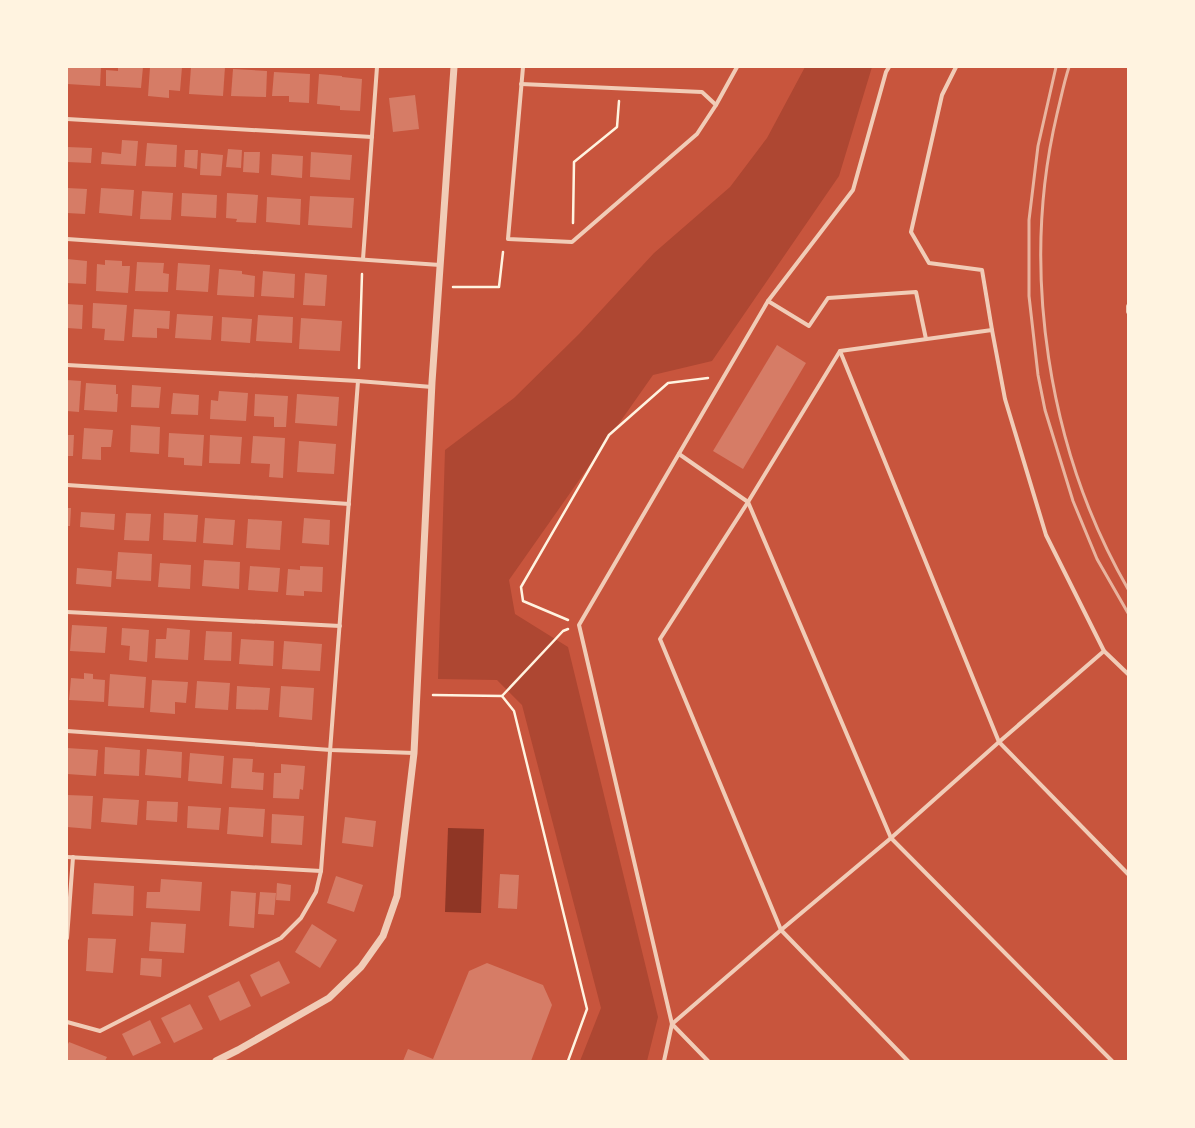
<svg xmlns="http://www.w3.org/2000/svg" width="1195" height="1128" viewBox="0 0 1195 1128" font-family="'Varela Round',sans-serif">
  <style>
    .green { fill: #ae4732 }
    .water { fill: #8f3625 }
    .building { fill: #d67c66 }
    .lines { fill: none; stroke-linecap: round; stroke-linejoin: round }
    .path { stroke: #fff3e0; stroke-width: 2.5 }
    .minor { stroke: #f1ccb7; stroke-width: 4 }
    .tertiary { stroke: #f1ccb7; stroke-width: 7 }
    .rail { stroke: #e9b49f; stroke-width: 3 }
  </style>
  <rect width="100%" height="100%" fill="#c8553d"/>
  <path class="green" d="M805 67H872L839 176 712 361 653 375 509 580 515 614 568 647 658 1017 647 1061H580L601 1008 522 705 497 680 438 679 445 450 514 398 579 334 654 253 730 187 767 138Z"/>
  <path class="water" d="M448 828 484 829 481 913 445 912Z"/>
  <g class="building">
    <path d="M67 67H101L100 86 67 84Z"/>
    <path d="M118 67H143L141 88 106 86V70L118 71Z"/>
    <path d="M150 67H182L180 91 169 90V98L148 96Z"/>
    <path d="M191 67H225L223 96 189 94Z"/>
    <path d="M233 69 267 71 266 97 231 96Z"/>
    <path d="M274 72 310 74 309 103 289 102V96H272Z"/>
    <path d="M319 74 342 76V77L362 79 360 111 340 110V106L317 104Z"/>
    <path d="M415 95 419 129 393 132 389 98Z"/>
    <path d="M122 140 138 141 136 166 101 164 102 152 121 154Z"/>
    <path d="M147 143 177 145 176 167 145 166Z"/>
    <path d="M67 147 92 148 91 163 67 162Z"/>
    <path d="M228 149 242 150 241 168 226 167Z"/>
    <path d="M185 150H198L197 169 184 167Z"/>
    <path d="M244 152H260L259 173 243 172Z"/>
    <path d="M311 152 352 155 350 180 310 177Z"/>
    <path d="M201 153 223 155 221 176 200 175Z"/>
    <path d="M272 154 303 156 302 178 271 175Z"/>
    <path d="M67 188 87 189 85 214 67 213Z"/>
    <path d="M101 188 134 190 132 216 99 213Z"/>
    <path d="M142 191 173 193 171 220 140 219Z"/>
    <path d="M182 193 217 195 216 218 181 216Z"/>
    <path d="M227 193 258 195 256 223 236 222 237 219 226 218Z"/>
    <path d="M310 196 354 198 352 228 308 225Z"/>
    <path d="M267 197 301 199 300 225 266 222Z"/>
    <path d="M67 259 87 261 86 284 67 283Z"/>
    <path d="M105 260 122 261V266H130L128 293 96 291 97 264 105 265Z"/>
    <path d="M137 262 164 263 163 273 169 274 168 292 135 291Z"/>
    <path d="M178 263 210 265 208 292 176 290Z"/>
    <path d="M219 269 242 271V274L255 276 254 297 217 295Z"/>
    <path d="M263 271 295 274 294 298 261 296Z"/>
    <path d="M305 273 327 275 325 306 303 305Z"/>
    <path d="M93 303 127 305 124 341 104 340 105 329 92 328Z"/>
    <path d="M67 304 83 305 82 329 67 328Z"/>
    <path d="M134 309 170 311 169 329 157 328V338L132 337Z"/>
    <path d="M177 314 213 316 211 340 175 338Z"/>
    <path d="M258 315 293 317 292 343 256 341Z"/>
    <path d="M222 317 252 319 250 343 221 341Z"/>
    <path d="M301 318 342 321 340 351 299 349Z"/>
    <path d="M777 345 806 363 743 469 713 451Z"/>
    <path d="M67 380 81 381 79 412 67 411Z"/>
    <path d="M86 383 116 385V394H118L117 412 84 410Z"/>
    <path d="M132 385 161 387 159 408 131 407Z"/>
    <path d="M219 391 248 393 246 421 210 419 211 400 218 401Z"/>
    <path d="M173 393 199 395 198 415 171 414Z"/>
    <path d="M255 394 288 396 286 427H274V417L254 416Z"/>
    <path d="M297 394 339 397 337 426 295 423Z"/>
    <path d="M131 425 160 427 159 454 130 452Z"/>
    <path d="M84 428 113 430 111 447H101V460L82 459Z"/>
    <path d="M169 433 204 435 202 466 184 465V458L168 457Z"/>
    <path d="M67 435H74L73 456H67Z"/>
    <path d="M210 435 242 437 240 464 209 463Z"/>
    <path d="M253 436 285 438 283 478 269 477 270 464 251 463Z"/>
    <path d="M299 441 336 444 334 474 297 472Z"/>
    <path d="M67 508H71L70 526H67Z"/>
    <path d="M81 512 115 514 114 530 80 527Z"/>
    <path d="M126 513 151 514 149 541 124 540Z"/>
    <path d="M164 513 198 515 196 542 163 540Z"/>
    <path d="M205 518 235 520 233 545 203 543Z"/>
    <path d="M304 518 330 520 329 545 302 543Z"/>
    <path d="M248 519 282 521 280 550 246 548Z"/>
    <path d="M118 552 152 554 151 581 116 579Z"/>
    <path d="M204 560 240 562 239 589 202 586Z"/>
    <path d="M160 563 191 565 190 589 158 587Z"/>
    <path d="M250 566 280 568 278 592 248 590Z"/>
    <path d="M300 566 323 567 322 592 304 591V596L286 595 288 569 300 570Z"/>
    <path d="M77 568 112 571 111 587 76 584Z"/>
    <path d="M72 625 107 627 105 653 70 651Z"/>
    <path d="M122 628 149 630 147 662 129 660 130 646 121 645Z"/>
    <path d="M167 628 190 630 188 660 155 658 156 639H166Z"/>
    <path d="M206 631 232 632 231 661 204 660Z"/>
    <path d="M241 639 274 641 273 666 239 664Z"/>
    <path d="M284 641 322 644 320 671 282 669Z"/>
    <path d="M84 673 93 674V679L105 680 104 702 69 700 71 678 84 679Z"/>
    <path d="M110 674 146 677 144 708 108 706Z"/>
    <path d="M152 680 188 682 186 703 175 702V714L150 712Z"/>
    <path d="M197 681 230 683 228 710 195 708Z"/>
    <path d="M237 686 270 688 268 710 236 709Z"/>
    <path d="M281 686 314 688 312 720 279 717Z"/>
    <path d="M105 747 140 750 139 776 104 774Z"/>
    <path d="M67 748 98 750 96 776 67 774Z"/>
    <path d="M147 749 182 752 181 778 145 775Z"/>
    <path d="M190 753 224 756 222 784 188 781Z"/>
    <path d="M233 758 253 759 252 772 264 773 263 790 231 788Z"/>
    <path d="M281 764 305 766 303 790 300 789 299 799 273 798 274 773H281Z"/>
    <path d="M67 795 93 796 91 829 67 827Z"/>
    <path d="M103 798 139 800 137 825 101 822Z"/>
    <path d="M147 801 178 802 177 822 146 820Z"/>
    <path d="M188 806 221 808 219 830 187 828Z"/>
    <path d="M229 807 265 809 263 837 227 834Z"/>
    <path d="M272 814 304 816 302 845 271 843Z"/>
    <path d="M345 817 376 821 373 847 342 843Z"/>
    <path d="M500 874 519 875 517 909 498 908Z"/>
    <path d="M336 876 363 885 354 912 327 903Z"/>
    <path d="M161 879 202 882 200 911 146 908 147 892H160Z"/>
    <path d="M94 883 134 886 133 916 92 914Z"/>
    <path d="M277 883 291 885 290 901 276 900Z"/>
    <path d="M231 891 256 893 254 928 229 926Z"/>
    <path d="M260 892 276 893 274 915 258 914Z"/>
    <path d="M151 922 186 924 184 953 149 951Z"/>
    <path d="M312 924 337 940 320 968 295 952Z"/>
    <path d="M88 938 116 939 113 973 86 971Z"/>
    <path d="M141 958 162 959 161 977 140 975Z"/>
    <path d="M279 961 290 983 261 997 250 975Z"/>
    <path d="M487 963 543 985 552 1005 531 1061H403L408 1049 433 1059 469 971Z"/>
    <path d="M239 981 251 1006 220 1021 208 996Z"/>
    <path d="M190 1004 203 1029 174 1043 161 1018Z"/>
    <path d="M150 1020 161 1043 133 1056 122 1034Z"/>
    <path d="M69 1042 107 1057 105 1061H67V1046Z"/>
  </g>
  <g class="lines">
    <g class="path">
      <path d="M573 223 574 162 617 127 619 101"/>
      <path d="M453 287H499L503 252"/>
      <path d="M359 368 362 274"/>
      <path d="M568 620 523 601 521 587 609 435 668 383 708 378"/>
      <path d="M433 695 502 696 514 711 587 1009 568 1061"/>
      <path d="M502 696 563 631 568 629"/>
    </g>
    <g class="minor">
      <path d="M523 67 508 239 572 242 697 134 716 105 737 67"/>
      <path d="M956 67 942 95 911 232 929 263 982 270 992 330 1005 399 1046 535 1104 651 1128 674"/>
      <path d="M521 84 702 92 716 105"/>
      <path d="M67 119 372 137"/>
      <path d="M67 239 440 265"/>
      <path d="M363 259 377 67"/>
      <path d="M768 301 809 326 828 298 916 292 926 339"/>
      <path d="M1128 306V312"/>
      <path d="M840 351 999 742 1128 874"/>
      <path d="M67 365 358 381 432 387"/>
      <path d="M679 454 748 502 891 838 1112 1061"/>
      <path d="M67 485 349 504"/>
      <path d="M67 612 340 626"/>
      <path d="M67 731 331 750 414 753"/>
      <path d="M67 857 321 871"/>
      <path d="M67 938 73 857"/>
      <path d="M67 1022 100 1031 281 938 301 918 316 892 321 871 358 381"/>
      <path d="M672 1024 781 930 891 838 999 742 1104 651"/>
      <path d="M672 1024 708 1061"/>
      <path d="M664 1061 672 1024 579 625 768 301 853 190 886 72 889 67"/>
      <path d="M908 1061 781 930 660 639 748 502 840 351 992 330"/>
    </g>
    <path class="tertiary" d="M216 1061 238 1050 329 998 361 967 383 936 397 896 414 753 432 382 454 67"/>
    <g class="rail">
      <path d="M1056 67 1038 146 1029 220V296L1038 375 1045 410 1073 501 1097 559 1128 613"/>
      <path d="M1069 67C1064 82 1061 98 1057 114 1020 270 1048 450 1128 589"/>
    </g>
  </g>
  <rect width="1195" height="1128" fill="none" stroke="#fff3e0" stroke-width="136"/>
</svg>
